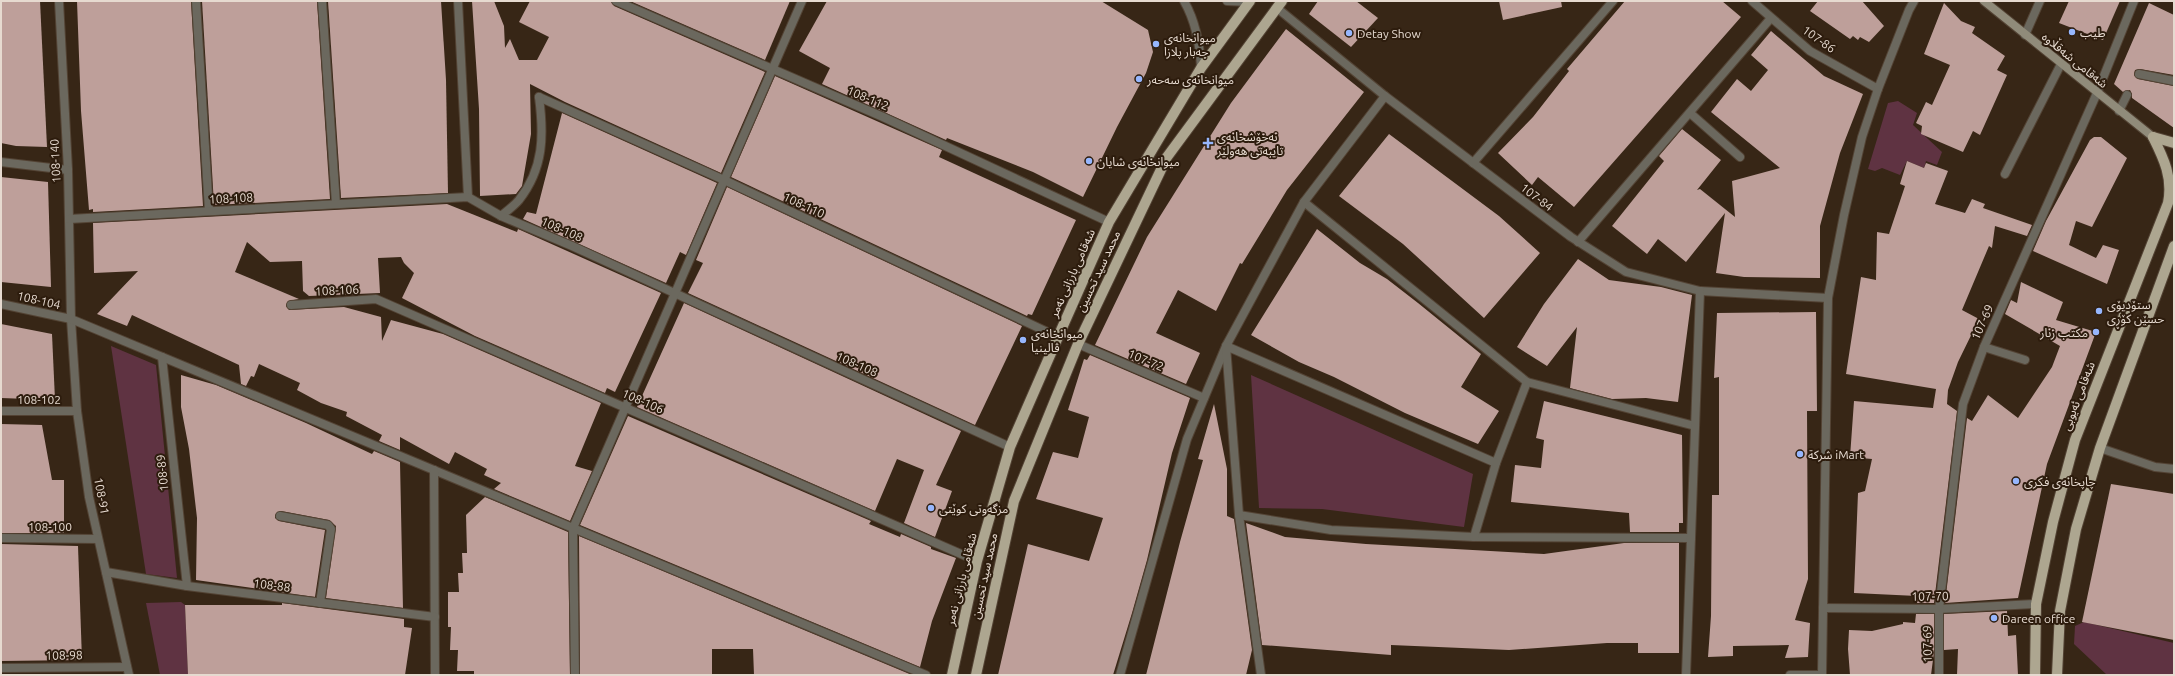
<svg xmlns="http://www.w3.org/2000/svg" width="2175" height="676" viewBox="0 0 2175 676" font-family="Ubuntu,'Noto Sans Arabic',sans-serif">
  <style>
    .green { fill: #5f3342 }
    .building { fill: #be9f9a }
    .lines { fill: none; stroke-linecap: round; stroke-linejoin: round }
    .service-casing { stroke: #534334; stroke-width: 10 }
    .minor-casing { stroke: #534334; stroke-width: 10 }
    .secondary-casing { stroke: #534334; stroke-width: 10 }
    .primary-casing { stroke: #534334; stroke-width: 12 }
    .service { stroke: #6b685e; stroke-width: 8 }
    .minor { stroke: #6b685e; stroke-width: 8 }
    .secondary { stroke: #908b7a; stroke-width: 8 }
    .primary { stroke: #ada690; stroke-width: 10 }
    .poi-dot { fill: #96b6fd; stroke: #2d1c0d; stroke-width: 1.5 }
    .labels { text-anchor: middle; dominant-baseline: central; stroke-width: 4; stroke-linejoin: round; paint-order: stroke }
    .poi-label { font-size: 12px; fill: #e6dad0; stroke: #2d1c0d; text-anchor: start }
    .street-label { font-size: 12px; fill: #e6dad0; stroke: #2d1c0d }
  </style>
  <rect width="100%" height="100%" fill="#372616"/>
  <g class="green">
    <path d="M1898 101 1917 113 1913 125 1942 152 1937 165 1926 161 1924 168 1907 161 1900 175 1882 168 1875 171 1868 169 1888 103Z"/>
    <path d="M111 346 156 365 177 578 146 574Z"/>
    <path d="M1251 375 1473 474 1464 527 1322 509 1259 508Z"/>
    <path d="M181 602 185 605 188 675H160L146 603Z"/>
    <path d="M2084 622 2174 643V675H2107L2074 644 2075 626Z"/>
  </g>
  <g class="building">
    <path d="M1 1H40L47 147 16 146 1 143Z"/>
    <path d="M77 1H191L203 206 93 212V209L89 210 81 111Z"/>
    <path d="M202 1H317L330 199 214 205Z"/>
    <path d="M328 1H441L446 80 448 193 341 198Z"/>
    <path d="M472 1H494L504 26 505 48 510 39 519 60H537L549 37 519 22 530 1H611L614 6 765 72 721 173 565 102 530 84 531 134 522 186 516 194 480 196 479 109Z"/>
    <path d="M630 1H790L765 60Z"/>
    <path d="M827 1H1101L1148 30 1153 52 1146 73 1117 127 1083 197 1033 172 947 138 946 140 822 84 830 68 799 51Z"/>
    <path d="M1318 1H1356L1378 18 1351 47 1309 14Z"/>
    <path d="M1499 1H1561L1562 7 1503 20Z"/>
    <path d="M1625 1H1722L1741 17 1574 207 1538 177 1532 185 1498 153 1533 117 1569 71 1567 69Z"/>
    <path d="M1818 1H1862L1884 26 1869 42 1860 37 1858 40 1853 36 1850 39 1810 11Z"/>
    <path d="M2069 1H2120L2103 40 2059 23Z"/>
    <path d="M1944 3 1961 21 1975 27 1972 33 2005 56 1997 70 2007 75 1980 135 1973 131 1963 152 1921 134 1922 126 1916 123 1926 102 1932 105 1950 65 1924 54Z"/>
    <path d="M2149 3 2174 15V75L2140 69 2135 70 2134 75 2138 79 2174 86V128L2132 98V94L2130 90 2123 92 2114 84Z"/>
    <path d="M1286 29 1364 92 1287 190 1242 264 1240 263 1216 311 1178 290 1156 333 1200 353 1186 384 1095 345 1147 237 1231 103Z"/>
    <path d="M1771 31 1824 76 1863 94 1840 153 1820 226V278L1744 277 1716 273 1725 213 1686 262 1658 239 1647 254 1612 226 1664 161 1659 156 1682 129 1721 160 1697 190 1700 189 1735 217 1732 181 1780 168 1711 112 1737 79 1751 91 1768 70 1751 55Z"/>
    <path d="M775 76 942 150 939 157 1076 220 1032 315 1028 314 1027 316 731 177Z"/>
    <path d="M562 113 717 183 686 255 680 252 666 283 523 219 527 212 536 214Z"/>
    <path d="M1389 134 1499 216 1540 253 1484 318 1403 244 1339 196Z"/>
    <path d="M2094 137H2101L2127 158 2092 227 2076 221 2069 245 2096 258 2103 245 2119 250 2107 284 2033 251 2046 221 2090 140Z"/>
    <path d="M1907 161 1924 168 1926 163 1948 171 1935 204 1965 213 1972 199 1985 204 1983 208 2032 225 2027 236 1995 226 1992 248 1989 246 1962 310 1979 319 1958 362 1948 390 1947 404 1957 411 1934 603H1917V596L1854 593 1858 493 1865 491 1872 459 1850 457 1854 401 1933 408 1936 389 1846 374 1861 277 1876 280 1877 232 1889 234 1905 186 1900 184Z"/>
    <path d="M1 177 48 182 51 287 1 282Z"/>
    <path d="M727 187 1022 326 975 425 688 293 703 263 696 260Z"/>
    <path d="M447 204 517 232 518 229 661 293 615 392 607 388 605 393 475 336 402 298 414 273 404 263 401 257 378 258 380 293 309 296 303 291 302 261 270 262 247 242 235 272 299 299 288 301 286 306 289 310 344 307 381 317 382 341 391 320 443 334 601 403 575 466 592 471 570 521 494 489 501 483 484 475 487 469 455 452 449 464 400 437V450L379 441 382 435 346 416 347 412 321 403 297 390 300 383 259 364 254 377 251 376 246 386 241 384 239 365 132 315 127 326 97 314 138 271 94 273 93 223Z"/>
    <path d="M1317 229 1360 263 1387 279 1418 303 1481 354 1461 387 1499 411 1478 444 1405 413 1334 377 1299 362 1251 335Z"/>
    <path d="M1578 259 1609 280 1661 287 1692 295 1678 402 1646 398 1612 399 1570 388 1577 327 1547 366 1517 347 1544 304Z"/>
    <path d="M2021 282 2063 302 2056 320 2096 332 2047 464 2018 598 1945 603 1967 418 1972 421 1988 395 2018 418 2052 367 2060 346 2005 314 2011 300 2017 303Z"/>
    <path d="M684 303 961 431 936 485 952 491 935 537 904 523 924 470 897 459 875 511 637 407Z"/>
    <path d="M1816 312 1817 411H1807L1808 579 1795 620 1810 623 1808 657 1785 658 1789 645 1733 646V656L1708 657 1711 616 1712 495H1719V377L1714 378 1717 313Z"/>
    <path d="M1 324 52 334 55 400 1 398Z"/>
    <path d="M1090 355 1190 398 1172 453 1147 560 1132 613 1113 675H998L1028 544 1089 561 1103 518 1036 499 1053 452 1078 458 1089 417 1068 410 1084 359 1087 360Z"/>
    <path d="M181 375 216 385 306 423 372 454 374 451 400 462 403 608 326 598 336 526 329 520 281 511 275 515V518L279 521 325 530 315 597 196 580 197 518 189 449 181 407Z"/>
    <path d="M1544 401 1682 435 1683 523H1679V532H1630L1629 513 1511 502 1515 465 1541 468 1544 440 1536 438Z"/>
    <path d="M1214 404 1227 469V516L1234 519 1252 650 1246 675H1146L1180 542 1203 460 1198 459Z"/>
    <path d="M628 416 871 521 869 524 900 537 901 534 931 547V549L956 558 932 621 920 667 580 525Z"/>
    <path d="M1 424 42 425 52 480H64V533H1Z"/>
    <path d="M2111 484 2174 494V640L2082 622Z"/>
    <path d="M485 497 568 532 570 675H474V671H457L458 650H450L451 627H448V592H459L458 573H463L462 553H467L466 515Z"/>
    <path d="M1246 523 1285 537 1366 544 1544 554 1624 543H1679V653H1638V643H1607L1509 650 1391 645V655L1262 645Z"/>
    <path d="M579 536 912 675H754L753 649H712V675H580Z"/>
    <path d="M1 544 78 546 82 660 1 661Z"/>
    <path d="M282 603 404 619V627L412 628 405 675H188L185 605H282Z"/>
    <path d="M2007 611 2008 636 2016 635 2018 675H1957L1958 649 1944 650V614Z"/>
    <path d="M1916 614H1934V652L1931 675H1850L1848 649 1849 630 1872 631 1903 624V622L1915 623Z"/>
  </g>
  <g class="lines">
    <defs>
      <g id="service">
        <path d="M2139 74 2174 81"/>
        <path d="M2005 174 2061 64"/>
        <path d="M1984 347 2025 360"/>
        <path d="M280 516 328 525 331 529 320 603"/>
      </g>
      <g id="minor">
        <path d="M59 1 68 170 71 319 77 411 89 497 129 675"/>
        <path d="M196 1 209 211"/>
        <path d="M322 1 336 204"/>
        <path d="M458 1 468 197"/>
        <path d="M616 1 883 117 1109 222"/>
        <path d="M1184 1C1196 22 1200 44 1201 68"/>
        <path d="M1227 1 1249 2"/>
        <path d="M1752 1 1810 51 1878 89"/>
        <path d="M1277 8 1385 96 1571 237 1626 272 1700 291 1828 298"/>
        <path d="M2025 35 2040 1"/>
        <path d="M539 97 724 180 1058 337"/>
        <path d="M2119 111 2127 95"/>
        <path d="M1690 113 1740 157"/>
        <path d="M1 162 68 170"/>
        <path d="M1473 163 1613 1"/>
        <path d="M1304 202 1527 382 1695 426"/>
        <path d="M501 216C507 211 514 206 519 200 544 168 544 135 539 97"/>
        <path d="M69 219 468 197 501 216 572 246 1010 447"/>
        <path d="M1578 242 1771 18"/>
        <path d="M1 304 71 319 926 675"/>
        <path d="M291 305 376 299 977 561"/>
        <path d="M1078 344 1204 398"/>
        <path d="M162 357 187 586"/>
        <path d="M1 411H77"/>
        <path d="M2100 448 2155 467 2174 469"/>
        <path d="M434 470 435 675"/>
        <path d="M1239 515 1331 530 1474 537 1691 538"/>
        <path d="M1474 537 1496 463 1527 382"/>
        <path d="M1 538 98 539"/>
        <path d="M106 572 187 586 435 617"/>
        <path d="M1823 608 1939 609 2036 604"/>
        <path d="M1 668 127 667"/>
        <path d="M575 675 573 528 802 1"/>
        <path d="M1120 675 1187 439 1226 346 1304 202 1385 96"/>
        <path d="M1261 675 1239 515 1226 346 1496 463"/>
        <path d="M1686 675 1700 291"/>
        <path d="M1790 675H1822"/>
        <path d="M1822 675 1828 298 1844 215 1862 137 1878 89 1909 10 1914 1"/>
        <path d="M1939 675V609L1963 404 1984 347 2097 93 2134 1"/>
      </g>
      <path id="secondary" d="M1984 1 2153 137"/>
      <g id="primary">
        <path d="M2153 137 2174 143"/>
        <path d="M952 675 977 561 1010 447 1058 337 1109 222 1201 68 1250 1"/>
        <path d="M976 675 1014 501 1078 344 1167 157 1282 1"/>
        <path d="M2035 675 2036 604 2053 522 2075 440 2168 203C2173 178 2164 159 2153 137"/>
        <path d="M2057 675 2060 611 2076 529 2100 448 2174 246"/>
      </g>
    </defs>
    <use href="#service" class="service-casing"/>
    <use href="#minor" class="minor-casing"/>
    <use href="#secondary" class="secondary-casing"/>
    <use href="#primary" class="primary-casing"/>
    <use href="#service" class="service"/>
    <use href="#minor" class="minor"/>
    <use href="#secondary" class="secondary"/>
    <use href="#primary" class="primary"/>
  </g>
  <g class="poi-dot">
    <circle cx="2072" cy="32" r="4"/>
    <circle cx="1349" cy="33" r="4"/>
    <circle cx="1156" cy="44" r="4"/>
    <circle cx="1139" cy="79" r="4"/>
    <path d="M1206 137h4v4h4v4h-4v4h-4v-4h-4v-4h4z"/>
    <circle cx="1089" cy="161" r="4"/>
    <circle cx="2099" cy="311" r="4"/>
    <circle cx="2096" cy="332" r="4"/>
    <circle cx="1023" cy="340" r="4"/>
    <circle cx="1800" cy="454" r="4"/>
    <circle cx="2016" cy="481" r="4"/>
    <circle cx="931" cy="508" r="4"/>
    <circle cx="1994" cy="618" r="4"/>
  </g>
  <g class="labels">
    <g class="poi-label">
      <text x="2080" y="32">طيب</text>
      <text x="1357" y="33">Detay Show</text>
      <text x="1164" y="37">میوانخانەی<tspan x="1164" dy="14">جەبار پلازا</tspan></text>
      <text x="1147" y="79">میوانخانەی سەحەر</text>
      <text x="1217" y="136">نەخۆشخانەی<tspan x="1217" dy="14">تایبەتی هەولێر</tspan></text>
      <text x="1097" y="161">میوانخانەی شایان</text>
      <text x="2107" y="304">ستۆدیۆی<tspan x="2107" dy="14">حسێن کۆڕی</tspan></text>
      <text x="2088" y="332" text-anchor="end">مكتب زنار</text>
      <text x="1031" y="333">میوانخانەی<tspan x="1031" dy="14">ڤالینیا</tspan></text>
      <text x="1808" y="454">شركة iMart</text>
      <text x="2024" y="481">چاپخانەی فکری</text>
      <text x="939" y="508">مزگەوتی کوێتی</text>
      <text x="2002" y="618">Dareen office</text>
    </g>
    <g class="street-label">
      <text transform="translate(1819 39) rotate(35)">107-86</text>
      <text transform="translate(2075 60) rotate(39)">شەقامی شەقڵاوە</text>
      <text transform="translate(868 98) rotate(23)">108-112</text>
      <text transform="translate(55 161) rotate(-93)">108-140</text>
      <text transform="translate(1537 197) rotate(37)">107-84</text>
      <text transform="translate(231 198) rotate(-3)">108-108</text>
      <text transform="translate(804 205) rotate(25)">108-110</text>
      <text transform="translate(562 229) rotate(24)">108-108</text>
      <text transform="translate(1098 271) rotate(-65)">محمد سید تحسین</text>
      <text transform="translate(1072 273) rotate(-66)">شەقامی بارزانی نەمر</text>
      <text transform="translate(337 290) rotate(-3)">108-106</text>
      <text transform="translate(39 300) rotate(13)">108-104</text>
      <text transform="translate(1982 322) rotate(-66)">107-69</text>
      <text transform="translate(1146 360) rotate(23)">107-72</text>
      <text transform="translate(857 364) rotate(24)">108-108</text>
      <text transform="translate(2078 396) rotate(-69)">شەقامی ئەیوبی</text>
      <text x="39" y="399">108-102</text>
      <text transform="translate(643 401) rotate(24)">108-106</text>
      <text transform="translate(162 473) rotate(-96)">108-89</text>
      <text transform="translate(102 496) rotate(79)">108-91</text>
      <text x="50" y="526">108-100</text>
      <text transform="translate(984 576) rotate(-78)">محمد سید تحسین</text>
      <text transform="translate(961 579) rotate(-76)">شەقامی بارزانی نەمر</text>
      <text transform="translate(272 585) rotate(7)">108-88</text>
      <text transform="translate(1930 596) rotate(-1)">107-70</text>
      <text transform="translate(1927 644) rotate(-91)">107-69</text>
      <text transform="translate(64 655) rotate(-1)">108-98</text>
    </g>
  </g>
  <rect width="2175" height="676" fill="none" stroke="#e6dad0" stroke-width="4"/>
</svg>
